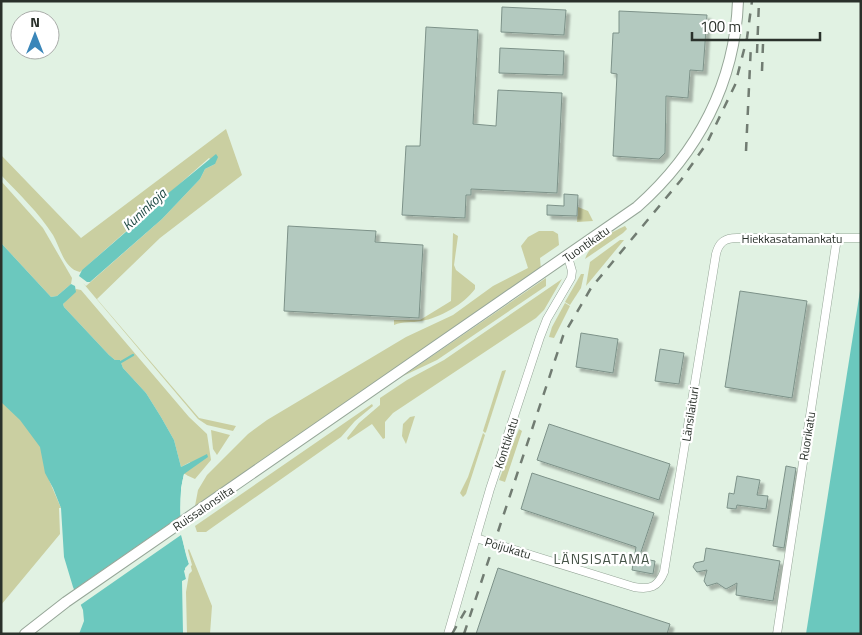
<svg xmlns="http://www.w3.org/2000/svg" width="862" height="635" viewBox="0 0 862 635" font-family="'Titillium Web',sans-serif">
  <style>
    .green { fill: #cacfa1 }
    .water { fill: #6bc8be }
    .pier { fill: #e1f2e3 }
    .lines { fill: none; stroke-linecap: round; stroke-linejoin: round }
    .stream { stroke: #6bc8be; stroke-width: 2.5 }
    .building { fill: #b3c9bf; stroke: #7d9289; filter: url(#shadow) }
    .street-casing { stroke: #96a698; stroke-width: 9 }
    .secondary-casing { stroke: #96a698; stroke-width: 12 }
    .street { stroke: #fff; stroke-width: 8 }
    .secondary { stroke: #fff; stroke-width: 10 }
    .rail { stroke: #717c72; stroke-width: 2.5; stroke-dasharray: 9 9; stroke-linecap: butt }
    .labels { text-anchor: middle; dominant-baseline: central; stroke-width: 4.5; stroke-linejoin: round; paint-order: stroke }
    .street-label { font-size: 12px; fill: #2a312b; stroke: #fff }
    .water-label { font-size: 14px; font-style: italic; fill: #1e4944; stroke: #fff }
    .neighbourhood-label { font-size: 14px; letter-spacing: 1px; fill: #455347; stroke: #fff }
  </style>
  <defs>
    <filter id="shadow"><feDropShadow dx="4" dy="4" stdDeviation="1" flood-color="#0004"/></filter>
  </defs>
  <rect width="100%" height="100%" fill="#e1f2e3"/>
  <g class="green">
    <path d="M226 129 242 175 160 238 97 299 199 418 236 426 233 431 207 425 198 419 83 283 86 286 162 219 200 179 205 169 215 164 209 158 80 272C64 269 60 247 53 235 39 213 19 194 1 175V155L81 238Z"/>
    <path d="M1 181 43 228 72 278 71 284 57 296 51 297 1 243Z"/>
    <path d="M578 207 588 211 593 221 577 222Z"/>
    <path d="M625 226 627 229 623 233 585 259C590 243 610 233 625 226Z"/>
    <path d="M539 231H553L558 234 559 245 540 258 541 270 195 506 198 490 207 475 248 434 267 420 406 337 453 315 493 286 528 268 521 246 528 237Z"/>
    <path d="M453 233 458 236 454 265 456 270 475 285V289C464 304 440 318 421 321 412 323 403 321 394 325V320H420L451 301Z"/>
    <path d="M620 240H624L586 286 590 262Z"/>
    <path d="M581 274H584L581 288 570 305 565 302Z"/>
    <path d="M546 278V286L437 360 403 376Z"/>
    <path d="M562 279 544 310 536 318 393 413 385 422V438L383 439 372 424 348 440 347 438 359 423 380 405V398L407 380 444 360Z"/>
    <path d="M76 289 81 290 189 417 207 434 211 460 195 479 184 474 190 462 181 467 174 440 161 417 146 393 123 368 120 360H115L109 355 64 307 63 304Z"/>
    <path d="M565 303 570 306 554 338 549 337 552 327Z"/>
    <path d="M506 370 486 432 485 433 483 431 502 371Z"/>
    <path d="M1 391 55 447 49 480 61 508H59L60 534 1 605Z"/>
    <path d="M372 404 373 406 355 421 341 437 213 527 206 532H197L195 526Z"/>
    <path d="M415 416 406 444 402 436 403 424 410 417Z"/>
    <path d="M519 429 522 431 505 482 499 480Z"/>
    <path d="M211 430 230 435 217 455 213 449Z"/>
    <path d="M483 433 485 435 466 494 463 497 460 493 468 477Z"/>
    <path d="M189 549 212 606 210 634H187L186 592 189 574 192 571 187 551Z"/>
  </g>
  <g class="water">
    <path d="M216 154 218 157 215 164 205 169 200 179 162 219 90 282H87L79 276 82 270 149 212 155 204Z"/>
    <path d="M1 243 51 297 57 296 71 284 75 286 76 292 63 304 64 307 109 355 115 360H120L123 368 146 393 161 417 174 440 181 467 207 454 208 457 184 474C177 500 180 540 189 564L185 568 186 579 183 585V634H79L84 621 83 610 73 587 64 557 61 508 53 488 45 473 40 447 20 420 1 402Z"/>
    <path d="M860 291 861 634H806Z"/>
  </g>
  <path class="pier" d="M184 474 187 475 184 488V536L192 565 186 571 188 579 184 588 186 634H183L182 581 186 579 184 571 189 564 181 535 79 606 72 591 182 515 181 488Z"/>
  <g class="lines">
    <path class="stream" d="M121 362 133 355"/>
  </g>
  <g class="building">
    <path d="M502 7 566 10 564 35 501 32Z"/>
    <path d="M619 11 707 15 703 71 690 70 688 98 666 96 665 153 659 159 613 156 617 74 611 73 613 33H619Z"/>
    <path d="M426 27 478 30 473 124 496 126 498 90 562 93 557 193 471 189V195H466L465 218 402 215 406 146H420Z"/>
    <path d="M500 48 564 51 563 75 499 73Z"/>
    <path d="M564 194 578 195 577 216 547 215V205L564 206Z"/>
    <path d="M288 226 376 231 375 242 423 245 419 318 284 311Z"/>
    <path d="M740 291 807 301 792 398 725 387Z"/>
    <path d="M581 333 618 339 613 373 576 367Z"/>
    <path d="M660 349 684 353 679 384 655 381Z"/>
    <path d="M549 424 670 464 659 500 537 460Z"/>
    <path d="M786 466 796 468 784 548 773 546Z"/>
    <path d="M532 473 654 513 639 558 655 561 653 574 632 570 636 547 521 509Z"/>
    <path d="M737 476 760 480 757 495 768 496 766 509 737 505 736 509 727 508 729 493 734 494Z"/>
    <path d="M706 548 780 561 773 601 736 595 737 583 726 589 717 583 707 586 704 581 707 570 697 572 693 567 695 563 704 561Z"/>
    <path d="M498 568 670 624 667 634H476Z"/>
  </g>
  <g class="lines">
    <defs>
      <g id="street">
        <path d="M476 538 634 587C650 590 658 587 664 572L716 254C719 242 725 238 737 238H861"/>
        <path d="M448 634 490 489 540 337 547 319 571 278 572 271 568 257"/>
        <path d="M777 634 837 238"/>
      </g>
      <path id="secondary" d="M25 634 66 602 637 207C698 153 735 83 738 1"/>
    </defs>
    <use href="#street" class="street-casing"/>
    <use href="#secondary" class="secondary-casing"/>
    <use href="#street" class="street"/>
    <use href="#secondary" class="secondary"/>
    <g class="rail">
      <path d="M757 53 759 1"/>
      <path d="M762 71 763 44"/>
      <path d="M746 151 751 44"/>
      <path d="M452 634 468 606"/>
      <path d="M464 634 563 336 591 288 681 180 707 143 735 85 747 38 752 1"/>
    </g>
  </g>
  <g class="labels">
    <g class="street-label">
      <text x="792" y="238">Hiekkasatamankatu</text>
      <text transform="translate(586 244) rotate(-35)">Tuontikatu</text>
      <text transform="translate(690 414) rotate(-81)">Länsilaituri</text>
      <text transform="translate(807 436) rotate(-81)">Ruorikatu</text>
      <text transform="translate(506 443) rotate(-72)">Konttikatu</text>
      <text transform="translate(203 508) rotate(-34)">Ruissalonsilta</text>
      <text transform="translate(508 548) rotate(17)">Poijukatu</text>
    </g>
    <g class="water-label">
      <text transform="translate(144 209) rotate(-43)">Kuninkoja</text>
    </g>
    <g class="neighbourhood-label">
      <text x="602" y="558">LÄNSISATAMA</text>
    </g>
  </g>
  <rect width="862" height="635" fill="none" stroke="#2a312b" stroke-width="5"/>
  <g transform="translate(35 35)"><circle r="24" fill="#ffffff" stroke="#aaadaa"/>
  <path d="M0-4L9 19L0 12L-9 19Z" fill="#3a86b9"/>
  <text y="-8" font-size="14" font-weight="bold" text-anchor="middle" fill="#2a312b">N</text>
  </g>
  <path d="M692 32v8h128v-8" fill="none" stroke="#2a312b" stroke-width="2.5"/>
  <text x="700" y="32" font-size="15" fill="#2a312b" stroke="#ffffff" stroke-width="4" paint-order="stroke">100 m</text>
</svg>
